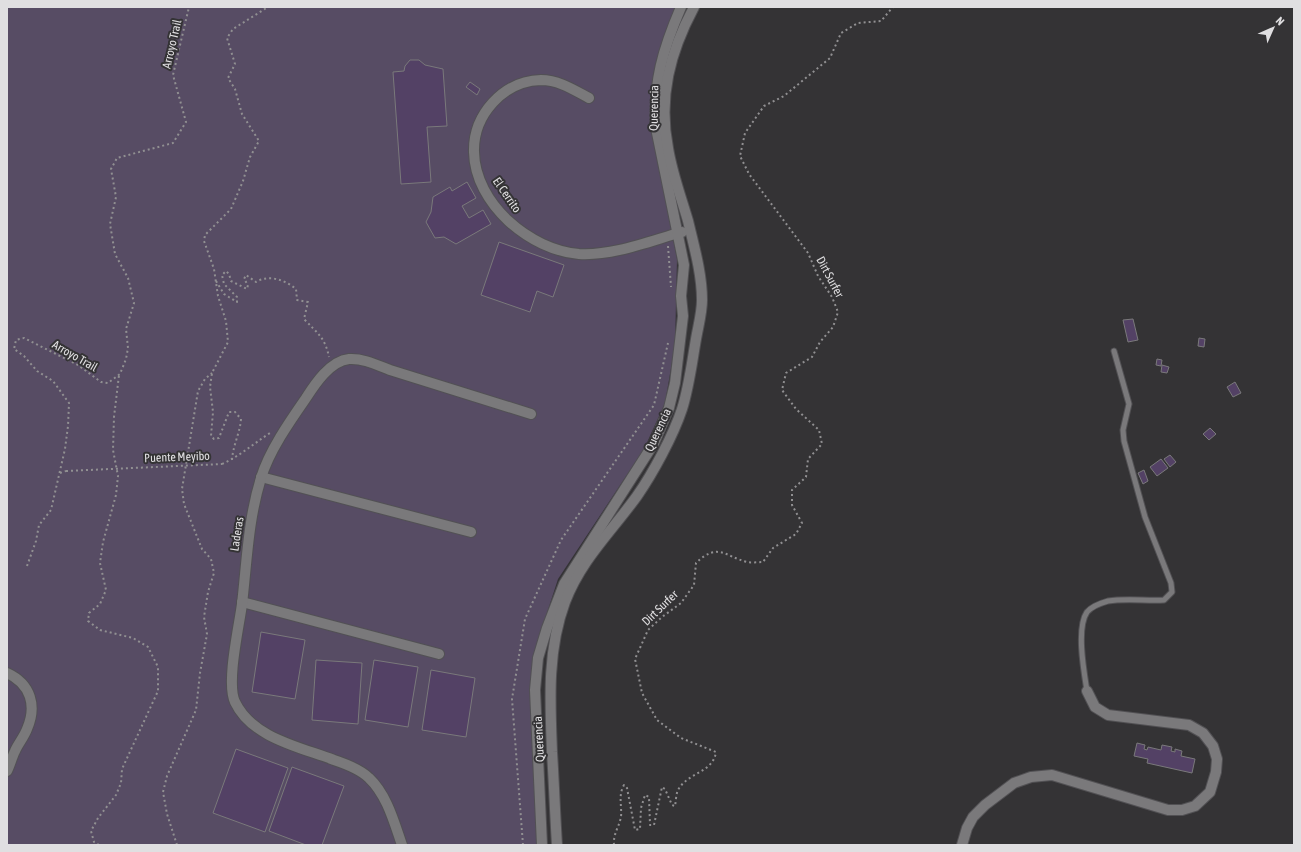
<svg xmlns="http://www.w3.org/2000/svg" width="1301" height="852" viewBox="0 0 1301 852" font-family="'Asap Condensed',sans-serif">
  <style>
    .green { fill: #574c64 }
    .building { fill: #534165; stroke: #7a797b }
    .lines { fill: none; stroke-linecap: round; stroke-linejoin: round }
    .service-casing { stroke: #525154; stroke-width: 7 }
    .minor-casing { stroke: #525154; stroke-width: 12 }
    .path { stroke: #919092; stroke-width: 2; stroke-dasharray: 2 3; stroke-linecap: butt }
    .service { stroke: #7a797b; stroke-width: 5 }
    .minor { stroke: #7a797b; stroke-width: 10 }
    .path-bridge { stroke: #919092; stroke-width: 2; stroke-dasharray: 2 3; stroke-linecap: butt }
    .labels { text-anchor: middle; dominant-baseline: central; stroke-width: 4; stroke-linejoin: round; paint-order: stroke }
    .street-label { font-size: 12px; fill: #e0dfe1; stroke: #343335 }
  </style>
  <rect width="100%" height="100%" fill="#343335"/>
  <path class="green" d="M7 7H678L654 71 651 110 659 166 677 259 675 345 665 403 644 449 558 579 534 653 531 687 538 845H7Z"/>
  <g class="building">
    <path d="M410 60H419L425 65 443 69 447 126 427 127 431 182 401 184 393 72 404 71 405 66Z"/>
    <path d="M470 82 480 89 477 95 466 87Z"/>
    <path d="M467 182 476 198 462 206 469 218 483 210 491 224 456 244 444 237 435 238 426 222 431 212 433 197 450 187 452 191Z"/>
    <path d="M499 242 564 265 553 297 537 291 530 312 481 295Z"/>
    <path d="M1133 319 1138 340 1128 342 1123 320Z"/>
    <path d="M1199 338 1205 339 1204 347 1198 346Z"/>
    <path d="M1157 359 1162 360 1161 366 1156 365Z"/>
    <path d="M1162 365 1169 367 1167 373 1161 372Z"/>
    <path d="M1235 382 1241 393 1233 397 1227 387Z"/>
    <path d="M1210 428 1216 434 1209 440 1203 434Z"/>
    <path d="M1170 455 1176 462 1170 467 1164 459Z"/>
    <path d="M1161 459 1168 468 1157 476 1150 467Z"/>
    <path d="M1144 470 1148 481 1143 484 1138 473Z"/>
    <path d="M261 632 305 640 295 699 252 692Z"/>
    <path d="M316 660 362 663 358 724 312 720Z"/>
    <path d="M374 660 418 667 408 727 365 720Z"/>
    <path d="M431 670 475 678 466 737 422 730Z"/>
    <path d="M1137 743 1145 745 1144 749 1147 750 1148 747 1161 750 1162 745 1172 747 1171 751 1175 752V749L1182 751 1181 756 1195 759 1192 773 1147 763 1148 759 1134 756Z"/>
    <path d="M236 749 288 768 265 832 213 813Z"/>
    <path d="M292 767 344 786 322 845H306L269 831Z"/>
  </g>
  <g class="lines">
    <defs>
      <path id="service" d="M1087 691C1084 672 1076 628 1087 612 1092 606 1101 603 1108 601 1126 598 1146 601 1164 600L1172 592 1171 583 1145 517 1124 441 1123 430 1129 404 1114 351"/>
      <g id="minor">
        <path d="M589 98C574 90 559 80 541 80 503 81 473 115 474 152 475 204 530 250 579 254 613 256 650 241 682 232"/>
        <path d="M261 477 471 532"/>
        <path d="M242 602 439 654"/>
        <path d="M7 673C31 684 37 706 27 729 24 737 18 744 15 751 12 757 10 765 7 771"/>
        <path d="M402 845C394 822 387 795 369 778 360 769 346 764 334 760 300 747 252 738 235 702 226 683 239 627 242 604 247 561 248 520 261 478 269 451 290 421 306 398 315 384 330 361 349 359 363 358 377 365 390 370L531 414"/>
        <path d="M542 845 535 690 538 658 547 628 564 584 654 443 669 408 675 383 683 316 681 296 684 265 656 128C653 82 663 49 681 7"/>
        <path d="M557 845C555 814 554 783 552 752 550 702 547 650 565 602 581 560 611 532 637 496 653 473 673 436 682 409 689 387 692 362 696 339 698 327 702 313 702 300 702 274 694 246 688 221 681 197 672 173 668 148 658 97 670 52 694 7"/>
        <path d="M962 845 967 828 973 817 985 805 1014 783 1031 777 1052 775 1168 810H1182L1195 806 1210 792 1216 772 1217 759 1213 746 1203 733 1189 725 1108 715 1095 707 1087 691"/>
      </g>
    </defs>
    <use href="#service" class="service-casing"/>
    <use href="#minor" class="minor-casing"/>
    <g class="path">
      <path d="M668 246 671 287"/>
      <path d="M216 281 224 294 237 302V297L224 284 222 275 226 271 229 274 231 281 247 289 248 285 244 279 246 275 256 282C269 274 285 280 296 289L297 300 308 302 304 319C317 333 325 337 329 357"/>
      <path d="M232 460C233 445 240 433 241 419L235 412H229L219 438 214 439 211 436 213 412 210 387 212 373 228 342 226 321 218 296 214 269 204 241 205 235 231 209 243 181 250 157 259 141 242 114 235 89 228 78 235 64 227 38 233 29 268 7"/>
      <path d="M222 464C240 456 253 444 270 433"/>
      <path d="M60 473 66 471"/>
      <path d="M27 566 36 541 39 525 51 510 65 449 68 426 69 403 53 381 37 371 24 356 14 349 16 340 24 338 78 365 101 382 108 383 120 374 126 359 128 348 126 329 134 303 128 278 115 254 110 224 116 197 111 169 117 158 173 143 186 122 173 75 189 7"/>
      <path d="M99 845 94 842 91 831 98 818 116 795 121 783 122 769 158 691V667L148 647 133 638 100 630 88 621 89 613 100 604 106 590 100 563 103 542 116 495 118 476 113 450 114 417 119 375"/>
      <path d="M177 845 167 814 163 792 167 776 196 710 200 673 207 634 204 617 208 592 214 573 211 559 202 549 184 504 182 489 198 391 205 379 212 373"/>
      <path d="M523 845 512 699 525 619 561 540 654 405 668 343"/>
      <path d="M614 845C613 834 619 827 621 817 622 806 618 795 624 785L627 788 635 830 640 829 641 808 645 795 649 797 650 825H654L662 787 665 789 672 805 675 806C676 801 676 794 678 790 688 772 713 773 716 752L681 738 657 720 642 693 635 659 648 630 662 617 681 603 694 585 696 563C718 542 724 556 747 562 752 563 758 562 763 562L773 548 796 534 802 523 792 505V490L806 477 808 459 822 444 819 430 796 409 782 390 786 373 812 357 820 342 833 327 838 312 832 297 818 276 808 253 749 174 740 156 745 133 764 106 784 96 830 58 841 33 858 23 881 21 893 7"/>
    </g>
    <use href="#service" class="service"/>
    <use href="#minor" class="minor"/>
    <path class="path-bridge" d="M66 471 222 464"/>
  </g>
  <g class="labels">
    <g class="street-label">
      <text transform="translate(172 44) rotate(-77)">Arroyo Trail</text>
      <text transform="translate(654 108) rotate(-89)">Querencia</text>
      <text transform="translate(507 195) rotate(55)">El Cerrito</text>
      <text transform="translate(830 277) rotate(62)">Dirt Surfer</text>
      <text transform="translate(75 356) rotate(30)">Arroyo Trail</text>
      <text transform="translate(658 430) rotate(-65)">Querencia</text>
      <text transform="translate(177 457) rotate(-2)">Puente Meyibo</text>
      <text transform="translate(237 534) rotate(-81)">Laderas</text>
      <text transform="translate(660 608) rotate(-44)">Dirt Surfer</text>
      <text transform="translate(539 739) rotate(-93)">Querencia</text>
    </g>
  </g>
  <rect width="1301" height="852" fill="none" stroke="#e0dfe1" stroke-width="16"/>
  <g transform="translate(1273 28) rotate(45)" stroke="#343335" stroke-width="3" paint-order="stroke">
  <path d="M0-3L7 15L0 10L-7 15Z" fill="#e0dfe1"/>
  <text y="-6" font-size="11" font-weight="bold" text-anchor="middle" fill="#e0dfe1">N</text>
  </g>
</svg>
